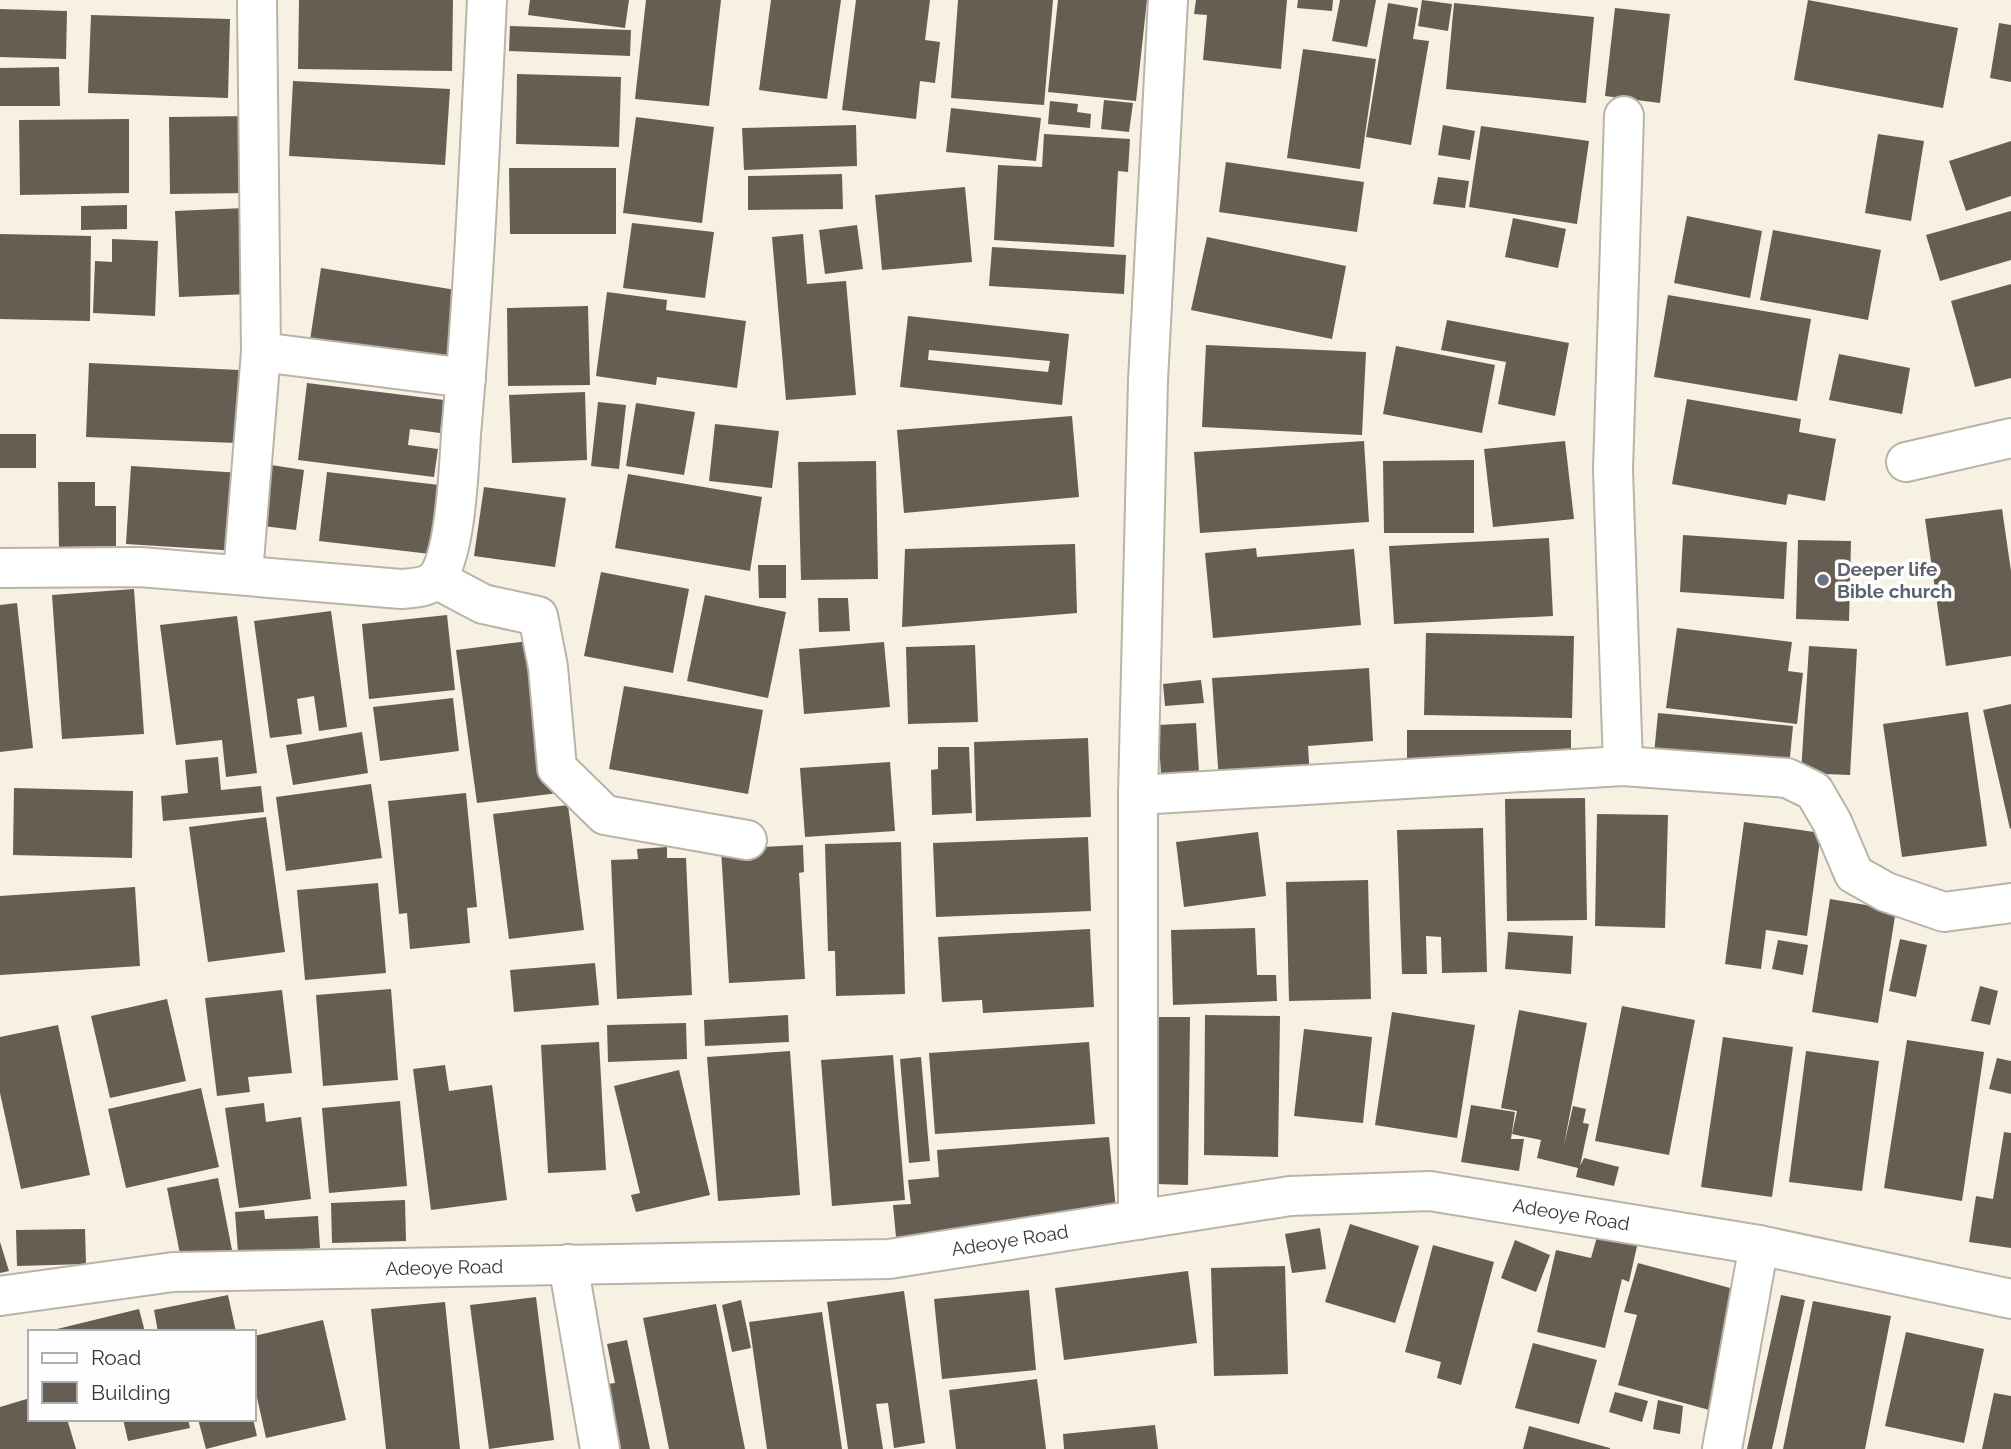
<svg xmlns="http://www.w3.org/2000/svg" width="2011" height="1449" viewBox="0 0 2011 1449" font-family="Raleway,sans-serif">
  <style>
    .building { fill: #665e52; fill-rule: evenodd }
    .lines { fill: none; stroke-linecap: round; stroke-linejoin: round }
    .street-casing { stroke: #bab4a6; stroke-width: 42 }
    .secondary-casing { stroke: #bab4a6; stroke-width: 42 }
    .street { stroke: #fff; stroke-width: 38 }
    .secondary { stroke: #fff; stroke-width: 38 }
    .worship-dot { fill: #6b7280; stroke: #fefefe; stroke-width: 2.5 }
    .labels { text-anchor: middle; dominant-baseline: central; stroke-width: 7; stroke-linejoin: round; paint-order: stroke }
    .worship-label { font-size: 19px; font-weight: bold; fill: #5b616d; stroke: #fefefe; text-anchor: start }
    .street-label { font-size: 19px; fill: #393631; stroke: #fefefe }
  </style>
  <rect width="100%" height="100%" fill="#f6f1e2"/>
  <g class="building">
    <path d="M299 0H453L452 71 298 69Z"/>
    <path d="M530 0H629L625 28 528 15Z"/>
    <path d="M646 0H721L709 106 635 99Z"/>
    <path d="M771 0H841L827 99 759 90Z"/>
    <path d="M856 0H930L925 40 940 42 935 83 920 81 916 119 842 110Z"/>
    <path d="M958 0H1053L1044 105 951 98Z"/>
    <path d="M1058 0H1147L1136 101 1048 92Z"/>
    <path d="M1196 0H1287L1281 69 1203 60 1207 15 1194 14Z"/>
    <path d="M1298 0H1333L1332 11 1297 8Z"/>
    <path d="M1340 0H1376L1367 47 1332 41Z"/>
    <path d="M1422 0 1452 4 1448 31 1418 26Z"/>
    <path d="M1808 0 1958 28 1943 108 1794 80Z"/>
    <path d="M1388 3 1418 8 1413 39 1429 41 1411 145 1366 137Z"/>
    <path d="M1454 3 1594 17 1586 103 1446 89Z"/>
    <path d="M1615 8 1670 14 1660 103 1605 96Z"/>
    <path d="M0 9 67 11 66 59 0 57Z"/>
    <path d="M91 15 230 19 228 98 88 93Z"/>
    <path d="M1999 23 2011 25V82L1990 78Z"/>
    <path d="M510 26 631 30 630 56 509 51Z"/>
    <path d="M1303 49 1376 59 1360 169 1287 158Z"/>
    <path d="M59 67 60 106H0V68Z"/>
    <path d="M517 74 621 77 619 147 516 144Z"/>
    <path d="M293 81 450 89 445 165 289 156Z"/>
    <path d="M1104 100 1133 103 1129 132 1101 129Z"/>
    <path d="M1050 101 1078 104 1077 112 1091 114 1090 128 1048 124Z"/>
    <path d="M951 108 1041 118 1036 161 946 152Z"/>
    <path d="M252 116 253 193 170 194 169 117Z"/>
    <path d="M636 117 714 127 702 223 623 213Z"/>
    <path d="M129 119V193L20 195 19 120Z"/>
    <path d="M856 125 857 166 744 170 742 128Z"/>
    <path d="M1443 125 1475 131 1470 160 1438 155Z"/>
    <path d="M1481 126 1589 141 1577 224 1469 207Z"/>
    <path d="M1044 134 1130 139 1128 172 1118 171 1114 247 994 240 998 165 1042 167Z"/>
    <path d="M1878 134 1924 141 1911 221 1865 213Z"/>
    <path d="M2011 141V196L1966 211 1949 161Z"/>
    <path d="M1226 162 1364 182 1357 232 1219 212Z"/>
    <path d="M509 168H616V234H510Z"/>
    <path d="M842 174 843 209 748 210V176Z"/>
    <path d="M1438 177 1469 181 1465 208 1433 204Z"/>
    <path d="M965 187 972 262 882 270 875 195Z"/>
    <path d="M127 205V229L81 230V206Z"/>
    <path d="M245 208 249 294 179 297 175 211Z"/>
    <path d="M2011 211V260L1940 281 1926 235Z"/>
    <path d="M1687 216 1762 231 1750 298 1674 283Z"/>
    <path d="M1513 218 1566 229 1558 268 1505 257Z"/>
    <path d="M632 223 714 232 705 298 623 288Z"/>
    <path d="M857 225 863 269 825 274 819 230Z"/>
    <path d="M1773 230 1881 250 1868 320 1760 300Z"/>
    <path d="M0 234 91 236 90 321 0 319Z"/>
    <path d="M803 234 807 284 846 281 856 395 786 400 772 237Z"/>
    <path d="M1207 237 1346 266 1332 339 1191 310Z"/>
    <path d="M112 239 158 241 155 316 93 313 95 261 112 262Z"/>
    <path d="M992 247 1126 255 1124 294 989 286Z"/>
    <path d="M321 268 468 292 457 363 310 340Z"/>
    <path d="M2011 284V378L1975 387 1951 301Z"/>
    <path d="M607 292 667 300 666 310 746 321 737 388 657 377 656 385 596 376Z"/>
    <path d="M1668 295 1811 319 1797 401 1654 377Z"/>
    <path d="M588 306 590 385 508 386 507 308Z"/>
    <path d="M908 316 1069 334 1062 405 900 387ZM929 350 1050 361 1048 372 928 360Z"/>
    <path d="M1447 320 1569 343 1555 416 1498 404 1506 362 1441 350Z"/>
    <path d="M1206 345 1366 352 1362 435 1202 427Z"/>
    <path d="M1396 346 1495 365 1482 433 1383 414Z"/>
    <path d="M1839 354 1910 368 1902 414 1829 400Z"/>
    <path d="M89 363 239 370 236 443 86 437Z"/>
    <path d="M307 383 444 400 440 433 410 429 408 445 438 449 434 477 298 460Z"/>
    <path d="M585 392 587 460 512 463 509 395Z"/>
    <path d="M1687 399 1801 419 1799 432 1836 439 1825 501 1788 494 1786 505 1672 484Z"/>
    <path d="M598 402 626 405 619 469 591 466Z"/>
    <path d="M636 403 695 412 684 475 626 466Z"/>
    <path d="M1072 416 1079 497 904 513 897 430Z"/>
    <path d="M715 424 779 431 772 488 709 481Z"/>
    <rect x="0" y="434" width="36" height="34"/>
    <path d="M1364 441 1369 522 1200 533 1194 452Z"/>
    <path d="M1565 441 1574 519 1493 527 1484 449Z"/>
    <path d="M1474 460V533H1384L1383 461Z"/>
    <path d="M876 461 878 579 801 580 798 462Z"/>
    <path d="M271 465 304 470 296 530 263 526Z"/>
    <path d="M131 466 242 473 238 551 126 544Z"/>
    <path d="M327 472 448 486 439 555 319 541Z"/>
    <path d="M628 474 762 497 750 571 615 548Z"/>
    <path d="M58 482H95V506H116V546L59 547Z"/>
    <path d="M484 487 566 498 555 567 474 556Z"/>
    <path d="M2002 509 2011 571V656L1946 666 1925 519Z"/>
    <path d="M1683 535 1787 542 1784 599 1680 592Z"/>
    <path d="M1549 538 1553 616 1394 624 1389 546Z"/>
    <path d="M1798 540 1851 541 1849 621 1796 619Z"/>
    <path d="M1075 544 1077 613 902 627 905 549Z"/>
    <path d="M1256 548 1257 557 1354 549 1361 625 1213 638 1205 553Z"/>
    <path d="M758 565H786V598H759Z"/>
    <path d="M601 572 689 589 673 673 584 656Z"/>
    <path d="M134 589 144 734 62 739 52 595Z"/>
    <path d="M705 595 786 612 768 698 687 681Z"/>
    <path d="M818 598H848L850 631 819 632Z"/>
    <path d="M17 603 33 748 0 752V605Z"/>
    <path d="M331 611 347 727 319 731 314 696 297 699 302 734 270 738 254 621Z"/>
    <path d="M447 615 455 690 369 699 362 624Z"/>
    <path d="M237 616 257 773 226 777 222 740 176 745 160 625Z"/>
    <path d="M1677 628 1792 642 1788 671 1803 673 1797 724 1666 708Z"/>
    <path d="M1426 633 1574 636 1572 718 1424 715Z"/>
    <path d="M537 640 558 793 477 803 456 650Z"/>
    <path d="M884 642 890 707 804 714 799 649Z"/>
    <path d="M975 645 978 722 908 724 906 647Z"/>
    <path d="M1809 646 1857 649 1850 775 1801 773Z"/>
    <path d="M1369 668 1373 741 1308 746 1310 777 1219 782 1212 678Z"/>
    <path d="M1201 680 1204 703 1165 706 1163 684Z"/>
    <path d="M624 686 763 710 748 794 609 769Z"/>
    <path d="M453 698 459 751 380 761 373 707Z"/>
    <path d="M2011 704V828L2010 829 1983 710Z"/>
    <path d="M1968 712 1987 846 1902 857 1883 724Z"/>
    <path d="M1658 713 1793 726 1789 767 1654 754Z"/>
    <path d="M1196 723 1199 772 1161 774 1158 725Z"/>
    <path d="M1407 730H1571V759L1407 760Z"/>
    <path d="M362 732 368 773 293 785 286 745Z"/>
    <path d="M1088 738 1091 817 976 821 974 742Z"/>
    <path d="M938 747H969L972 813 932 815 931 770 938 769Z"/>
    <path d="M218 757 221 790 261 786 264 812 163 821 161 796 188 793 185 760Z"/>
    <path d="M890 762 895 831 805 837 800 768Z"/>
    <path d="M371 784 382 858 286 871 276 797Z"/>
    <path d="M14 788 133 791 132 858 13 855Z"/>
    <path d="M466 793 477 907 467 908 470 943 410 949 407 913 399 914 388 801Z"/>
    <path d="M1585 798 1587 920 1507 921 1505 799Z"/>
    <path d="M568 805 584 930 509 939 493 814Z"/>
    <path d="M1597 814 1668 815 1665 928 1595 926Z"/>
    <path d="M266 817 285 952 208 962 189 827Z"/>
    <path d="M1744 822 1821 833 1807 936 1766 930 1761 969 1725 964Z"/>
    <path d="M1483 828 1487 972 1442 973 1441 937 1426 936 1427 974H1402L1397 830Z"/>
    <path d="M1258 832 1266 896 1184 907 1176 842Z"/>
    <path d="M1088 837 1091 911 936 917 933 843Z"/>
    <path d="M901 842 905 994 836 996 835 951H828L825 844Z"/>
    <path d="M803 845 804 872 799 873 805 979 729 983 721 849Z"/>
    <path d="M667 847V858H686L692 995 617 999 611 860 638 859 637 849Z"/>
    <path d="M1368 880 1371 999 1289 1001 1286 882Z"/>
    <path d="M378 883 386 973 305 980 297 890Z"/>
    <path d="M135 887 140 966 0 975V896Z"/>
    <path d="M1830 899 1896 910 1878 1023 1812 1012Z"/>
    <path d="M1255 928 1257 975H1276L1277 1001 1173 1005 1171 930Z"/>
    <path d="M1090 929 1094 1007 983 1013 982 1000 942 1002 938 937Z"/>
    <path d="M1508 932 1573 936 1571 974 1505 969Z"/>
    <path d="M1900 939 1927 945 1916 997 1889 991Z"/>
    <path d="M1778 940 1808 945 1803 975 1772 969Z"/>
    <path d="M595 963 599 1005 514 1012 510 970Z"/>
    <path d="M1980 986 1998 991 1990 1025 1971 1021Z"/>
    <path d="M391 989 398 1080 323 1086 316 995Z"/>
    <path d="M282 990 292 1073 248 1077 250 1092 217 1096 205 998Z"/>
    <path d="M167 999 186 1081 110 1098 91 1016Z"/>
    <path d="M1622 1006 1695 1020 1669 1155 1595 1141Z"/>
    <path d="M1519 1010 1587 1023 1564 1145 1573 1106 1586 1109 1583 1123 1589 1124 1580 1166 1584 1158 1619 1167 1614 1186 1576 1177 1578 1168 1537 1158 1541 1140 1512 1134 1517 1111 1501 1108Z"/>
    <path d="M1392 1012 1475 1025 1457 1138 1375 1125Z"/>
    <path d="M788 1015 789 1042 705 1046 704 1020Z"/>
    <path d="M1205 1015 1280 1016 1278 1157 1204 1155Z"/>
    <path d="M1158 1017H1190L1188 1185 1156 1184Z"/>
    <path d="M686 1023 687 1059 608 1062 607 1025Z"/>
    <path d="M58 1025 90 1175 21 1189 0 1093V1037Z"/>
    <path d="M1304 1029 1372 1037 1363 1123 1294 1116Z"/>
    <path d="M1723 1037 1793 1047 1772 1197 1701 1187Z"/>
    <path d="M1907 1040 1984 1052 1962 1201 1884 1188Z"/>
    <path d="M599 1042 606 1170 548 1173 541 1045Z"/>
    <path d="M1089 1042 1095 1124 935 1134 929 1053Z"/>
    <path d="M790 1051 800 1195 718 1201 707 1057Z"/>
    <path d="M1806 1051 1879 1061 1862 1191 1789 1182Z"/>
    <path d="M893 1055 905 1200 832 1206 821 1060Z"/>
    <path d="M921 1057 930 1161 909 1163 900 1059Z"/>
    <path d="M1997 1058 2011 1061V1094L1989 1089Z"/>
    <path d="M445 1065 449 1091 492 1085 507 1200 431 1210 413 1069Z"/>
    <path d="M679 1070 710 1195 636 1212 631 1195 640 1193 614 1086Z"/>
    <path d="M201 1088 219 1167 126 1188 108 1109Z"/>
    <path d="M400 1101 407 1186 329 1193 322 1108Z"/>
    <path d="M264 1103 266 1122 301 1117 311 1199 239 1208 225 1108Z"/>
    <path d="M1471 1105 1515 1112 1511 1139H1524L1519 1171 1461 1162Z"/>
    <path d="M2004 1132 2011 1133V1248L1969 1242 1976 1196 1993 1199Z"/>
    <path d="M1109 1137 1117 1220 896 1237 893 1205 911 1204 908 1180 939 1177 937 1150Z"/>
    <path d="M218 1178 232 1250 181 1259 167 1188Z"/>
    <path d="M405 1200 406 1241 332 1243 331 1203Z"/>
    <path d="M264 1210 265 1219 318 1216 320 1248 238 1253 235 1212Z"/>
    <path d="M1350 1224 1419 1246 1395 1323 1325 1302Z"/>
    <path d="M1320 1228 1326 1269 1292 1273 1285 1234Z"/>
    <path d="M85 1229 86 1264 17 1266 16 1230Z"/>
    <path d="M1597 1237 1637 1246 1629 1282 1622 1279 1605 1348 1537 1332 1556 1250 1591 1258Z"/>
    <path d="M1515 1240 1550 1255 1536 1292 1501 1278Z"/>
    <path d="M0 1242 9 1271 0 1273Z"/>
    <path d="M1433 1245 1494 1262 1461 1385 1437 1378 1441 1362 1405 1352Z"/>
    <path d="M1638 1263 1745 1292 1713 1411 1618 1385 1637 1315 1624 1312Z"/>
    <path d="M1285 1266 1288 1374 1214 1376 1211 1268Z"/>
    <path d="M1188 1271 1197 1343 1064 1360 1055 1288Z"/>
    <path d="M1029 1290 1036 1370 942 1379 934 1299Z"/>
    <path d="M904 1291 925 1443 894 1448 888 1403 876 1404 883 1449H848L827 1302Z"/>
    <path d="M228 1295 236 1332H158L154 1310Z"/>
    <path d="M1781 1295 1805 1300 1772 1449H1747Z"/>
    <path d="M536 1297 554 1440 489 1449 470 1305Z"/>
    <path d="M741 1300 751 1348 732 1352 722 1305Z"/>
    <path d="M1813 1301 1891 1316 1865 1449H1783Z"/>
    <path d="M445 1302 460 1449H386L371 1309Z"/>
    <path d="M716 1304 745 1449H669L643 1318Z"/>
    <path d="M139 1309 145 1332H57V1329Z"/>
    <path d="M822 1312 842 1449H767L749 1322Z"/>
    <path d="M323 1320 346 1420 266 1438 254 1384V1336Z"/>
    <path d="M1906 1332 1984 1349 1964 1443 1885 1426Z"/>
    <path d="M627 1340 650 1449H621L608 1384 615 1383 607 1344Z"/>
    <path d="M1533 1343 1597 1360 1579 1424 1515 1408Z"/>
    <path d="M1037 1379 1046 1449H956L949 1390Z"/>
    <path d="M1615 1392 1648 1401 1642 1422 1609 1412Z"/>
    <path d="M1994 1393 2011 1396V1449H1982Z"/>
    <path d="M30 1398V1419H67L76 1449H0V1407Z"/>
    <path d="M1658 1400 1683 1406 1680 1434 1653 1429Z"/>
    <path d="M123 1419H188L190 1428 128 1441Z"/>
    <path d="M198 1419H253L257 1436 206 1449Z"/>
    <path d="M1155 1425 1158 1449H1064L1063 1434Z"/>
    <path d="M1529 1426 1610 1448V1449H1523Z"/>
  </g>
  <g class="lines">
    <defs>
      <g id="street">
        <path d="M261 352 466 378"/>
        <path d="M1906 462 2011 438"/>
        <path d="M0 568 140 567 401 589C413 588 427 588 436 579 456 555 459 466 461 434 474 289 480 145 487 0"/>
        <path d="M243 573 261 352 257 3"/>
        <path d="M436 579 483 604 538 616 548 667 557 768 605 815 747 840"/>
        <path d="M1623 766 1613 470 1624 116"/>
        <path d="M1138 795 1623 766 1787 778 1814 791 1832 822 1854 874 1886 892 1944 912 2011 903"/>
        <path d="M1138 1220V795L1148 380 1168 0"/>
        <path d="M568 1264 600 1449"/>
        <path d="M1722 1449 1759 1245"/>
      </g>
      <g id="secondary">
        <path id="s1" d="M0 1296 173 1272 889 1259 1290 1196 1430 1191 1759 1245 2011 1299"/>
      </g>
    </defs>
    <use href="#street" class="street-casing"/>
    <use href="#secondary" class="secondary-casing"/>
    <use href="#street" class="street"/>
    <use href="#secondary" class="secondary"/>
  </g>
  <circle class="worship-dot" cx="1823" cy="580" r="7"/>
  <g class="labels">
    <g class="worship-label">
      <text x="1837" y="569">Deeper life<tspan x="1837" dy="22">Bible church</tspan></text>
    </g>
    <g class="street-label">
      <text stroke="none"><textPath href="#s1" startOffset="1580">Adeoye Road</textPath></text>
      <text stroke="none"><textPath href="#s1" startOffset="1013">Adeoye Road</textPath></text>
      <text stroke="none"><textPath href="#s1" startOffset="446">Adeoye Road</textPath></text>
    </g>
  </g>
  <rect x="28" y="1330" width="228" height="91" fill="#fefefe" stroke="#afaeac" stroke-width="2"/>
  <rect x="42" y="1353" width="35" height="10" fill="#ffffff" stroke="#afaeac" stroke-width="2"/>
  <text x="91" y="1365" font-size="21" fill="#393631">Road</text>
  <rect x="42" y="1382" width="35" height="21" fill="#665e52" stroke="#afaeac" stroke-width="2"/>
  <text x="91" y="1400" font-size="21" fill="#393631">Building</text>
</svg>
